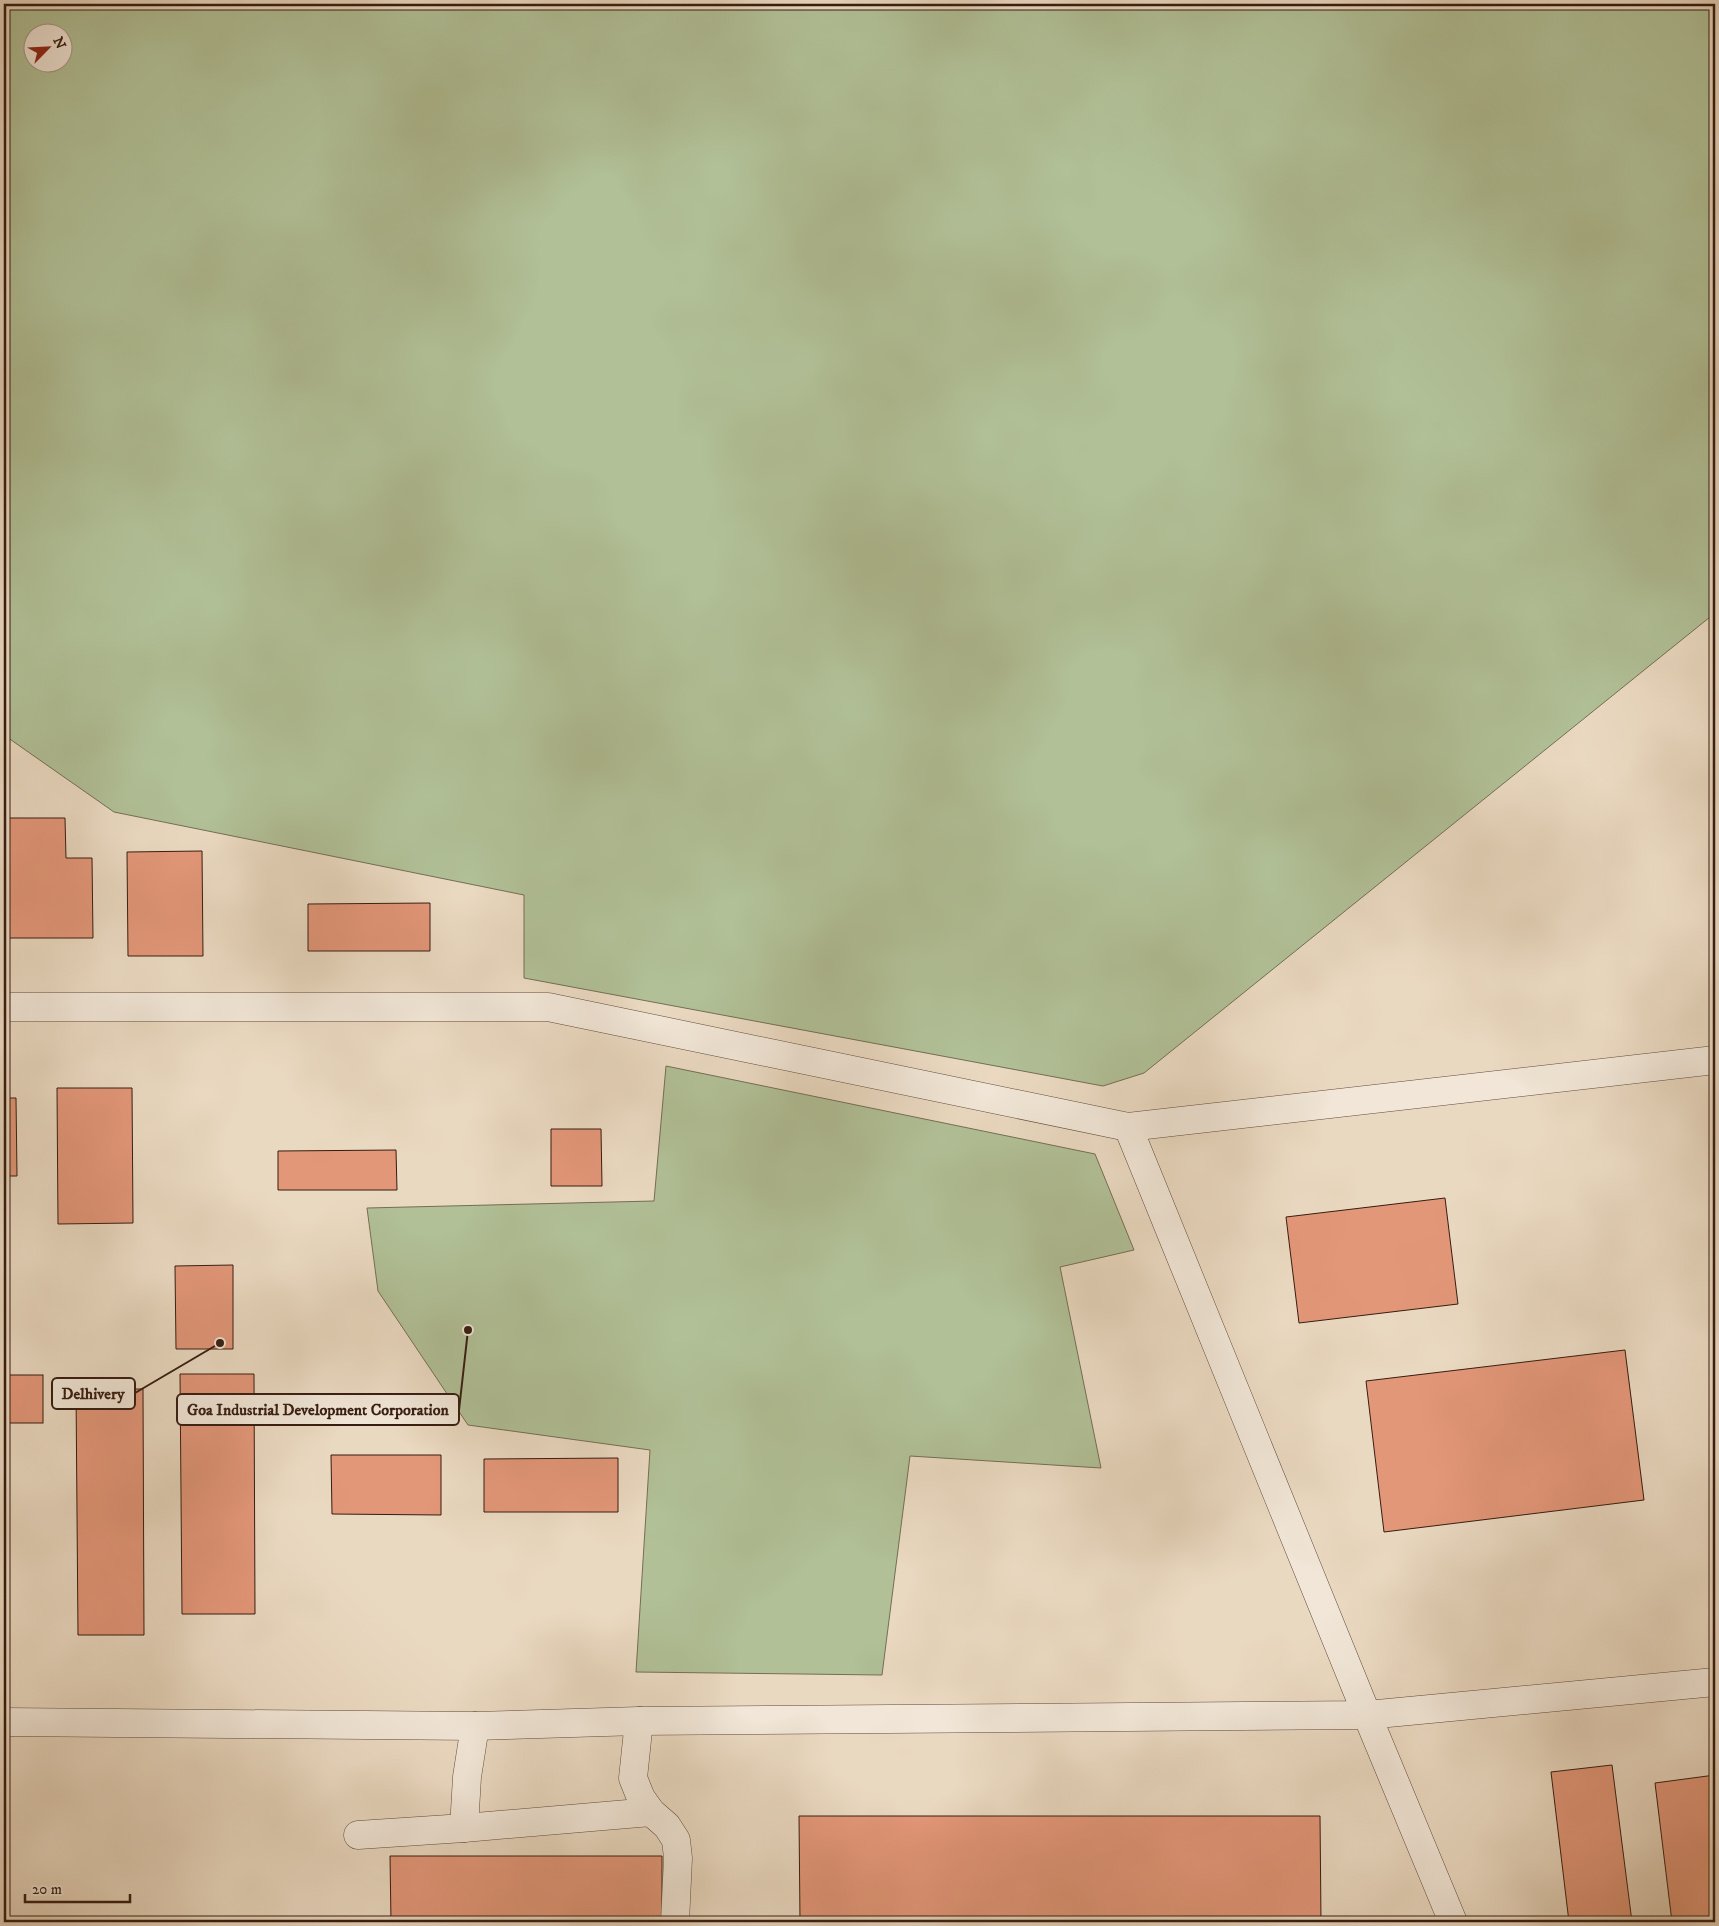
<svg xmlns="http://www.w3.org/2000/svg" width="1719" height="1926" viewBox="0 0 1719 1926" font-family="'IM FELL DW Pica',serif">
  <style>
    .green { fill: #b1c097; stroke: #746e54; fill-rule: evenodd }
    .building { fill: #e39779; stroke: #361c11 }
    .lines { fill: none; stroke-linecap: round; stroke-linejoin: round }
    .minor-casing { stroke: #634b3d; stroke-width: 29 }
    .minor { stroke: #f1e6d7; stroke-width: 28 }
    .leader { fill: none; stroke: #361c11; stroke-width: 2 }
    .callout-dot { fill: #361c11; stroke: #f1e6d7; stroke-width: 2 }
    .callout { fill: #f1e6d7; stroke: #361c11; stroke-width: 2 }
    .callout-label { font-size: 16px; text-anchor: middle; font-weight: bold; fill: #361c11 }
  </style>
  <rect width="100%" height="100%" fill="#ead9c1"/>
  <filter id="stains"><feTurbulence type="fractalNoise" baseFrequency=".004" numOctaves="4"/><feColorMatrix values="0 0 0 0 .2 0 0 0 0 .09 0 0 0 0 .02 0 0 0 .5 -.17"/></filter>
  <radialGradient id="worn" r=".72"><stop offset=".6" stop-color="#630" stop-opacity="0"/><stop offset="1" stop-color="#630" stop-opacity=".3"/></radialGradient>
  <g class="green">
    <path d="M4 4H1715V613L1144 1073 1103 1086 524 978V895L114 812 4 735ZM32 32H62V62H32Z"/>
    <path d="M666 1066 1095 1154 1134 1250 1060 1267 1101 1468 910 1456 882 1675 636 1672 650 1450 468 1425 378 1291 367 1208 654 1201Z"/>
  </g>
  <g class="building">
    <path d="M4 818H65L66 858H92L93 938H4Z"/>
    <path d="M202 851 203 956H128L127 852Z"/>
    <path d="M430 903V951H308V904Z"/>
    <path d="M57 1088H132L133 1223 58 1224Z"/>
    <path d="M4 1098H16L17 1176H4Z"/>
    <path d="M551 1129H601L602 1186H551Z"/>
    <path d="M396 1150 397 1190H278V1151Z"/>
    <path d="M1445 1198 1458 1304 1299 1323 1286 1217Z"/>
    <path d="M233 1265V1349H176L175 1266Z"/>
    <path d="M1625 1350 1644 1500 1384 1532 1366 1381Z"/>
    <path d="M180 1374H254L255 1614H182Z"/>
    <rect x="4" y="1375" width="39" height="48"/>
    <path d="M76 1389H143L144 1635H78Z"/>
    <path d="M331 1455H441V1515L332 1514Z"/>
    <path d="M618 1458V1512H484V1459Z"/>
    <path d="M1612 1765 1632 1922H1569L1551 1772Z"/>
    <path d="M1715 1775V1922H1672L1655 1783Z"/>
    <path d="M799 1816H1320L1321 1922H800Z"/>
    <path d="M390 1856H662V1922H391Z"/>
  </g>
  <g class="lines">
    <defs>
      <g id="minor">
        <path d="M4 1007H548L1128 1127 1715 1060"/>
        <path d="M1128 1127 1367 1715 1453 1922"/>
        <path d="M639 1721 633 1778 641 1798 651 1812 667 1826 676 1840 678 1858 675 1922"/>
        <path d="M4 1722 475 1726 639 1721 1367 1715 1715 1682"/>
        <path d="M464 1828 651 1812"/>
        <path d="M358 1835 464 1828 467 1777 475 1726"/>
      </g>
    </defs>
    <use href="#minor" class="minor-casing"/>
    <use href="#minor" class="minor"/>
  </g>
  <path class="leader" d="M220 1343L135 1393M468 1330L459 1410"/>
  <g class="callout-dot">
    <circle cx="220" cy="1343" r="5"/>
    <circle cx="468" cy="1330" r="5"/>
  </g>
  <g class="callout">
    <rect x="52" y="1378" width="83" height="31" rx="5"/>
    <rect x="177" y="1394" width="282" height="31" rx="5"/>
  </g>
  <g class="callout-label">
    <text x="93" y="1399">Delhivery</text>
    <text x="318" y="1415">Goa Industrial Development Corporation</text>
  </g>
  <rect width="1719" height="1926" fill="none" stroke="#ead9c1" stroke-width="20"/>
  <rect x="5" y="5" width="1709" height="1916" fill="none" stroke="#361c11" stroke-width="2.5"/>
  <rect x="10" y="10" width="1699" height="1906" fill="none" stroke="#361c11"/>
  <g transform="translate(48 48) rotate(66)"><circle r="24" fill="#f1e6d7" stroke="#a69588"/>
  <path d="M0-4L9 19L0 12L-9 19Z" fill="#8f2418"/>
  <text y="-8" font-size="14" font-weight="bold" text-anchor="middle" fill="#361c11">N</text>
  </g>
  <path d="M25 1894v8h105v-8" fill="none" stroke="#361c11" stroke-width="2.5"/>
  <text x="32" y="1894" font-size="15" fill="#361c11" stroke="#f1e6d7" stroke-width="4" paint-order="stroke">20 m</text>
  <rect width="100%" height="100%" filter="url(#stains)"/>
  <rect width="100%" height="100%" fill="url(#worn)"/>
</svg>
